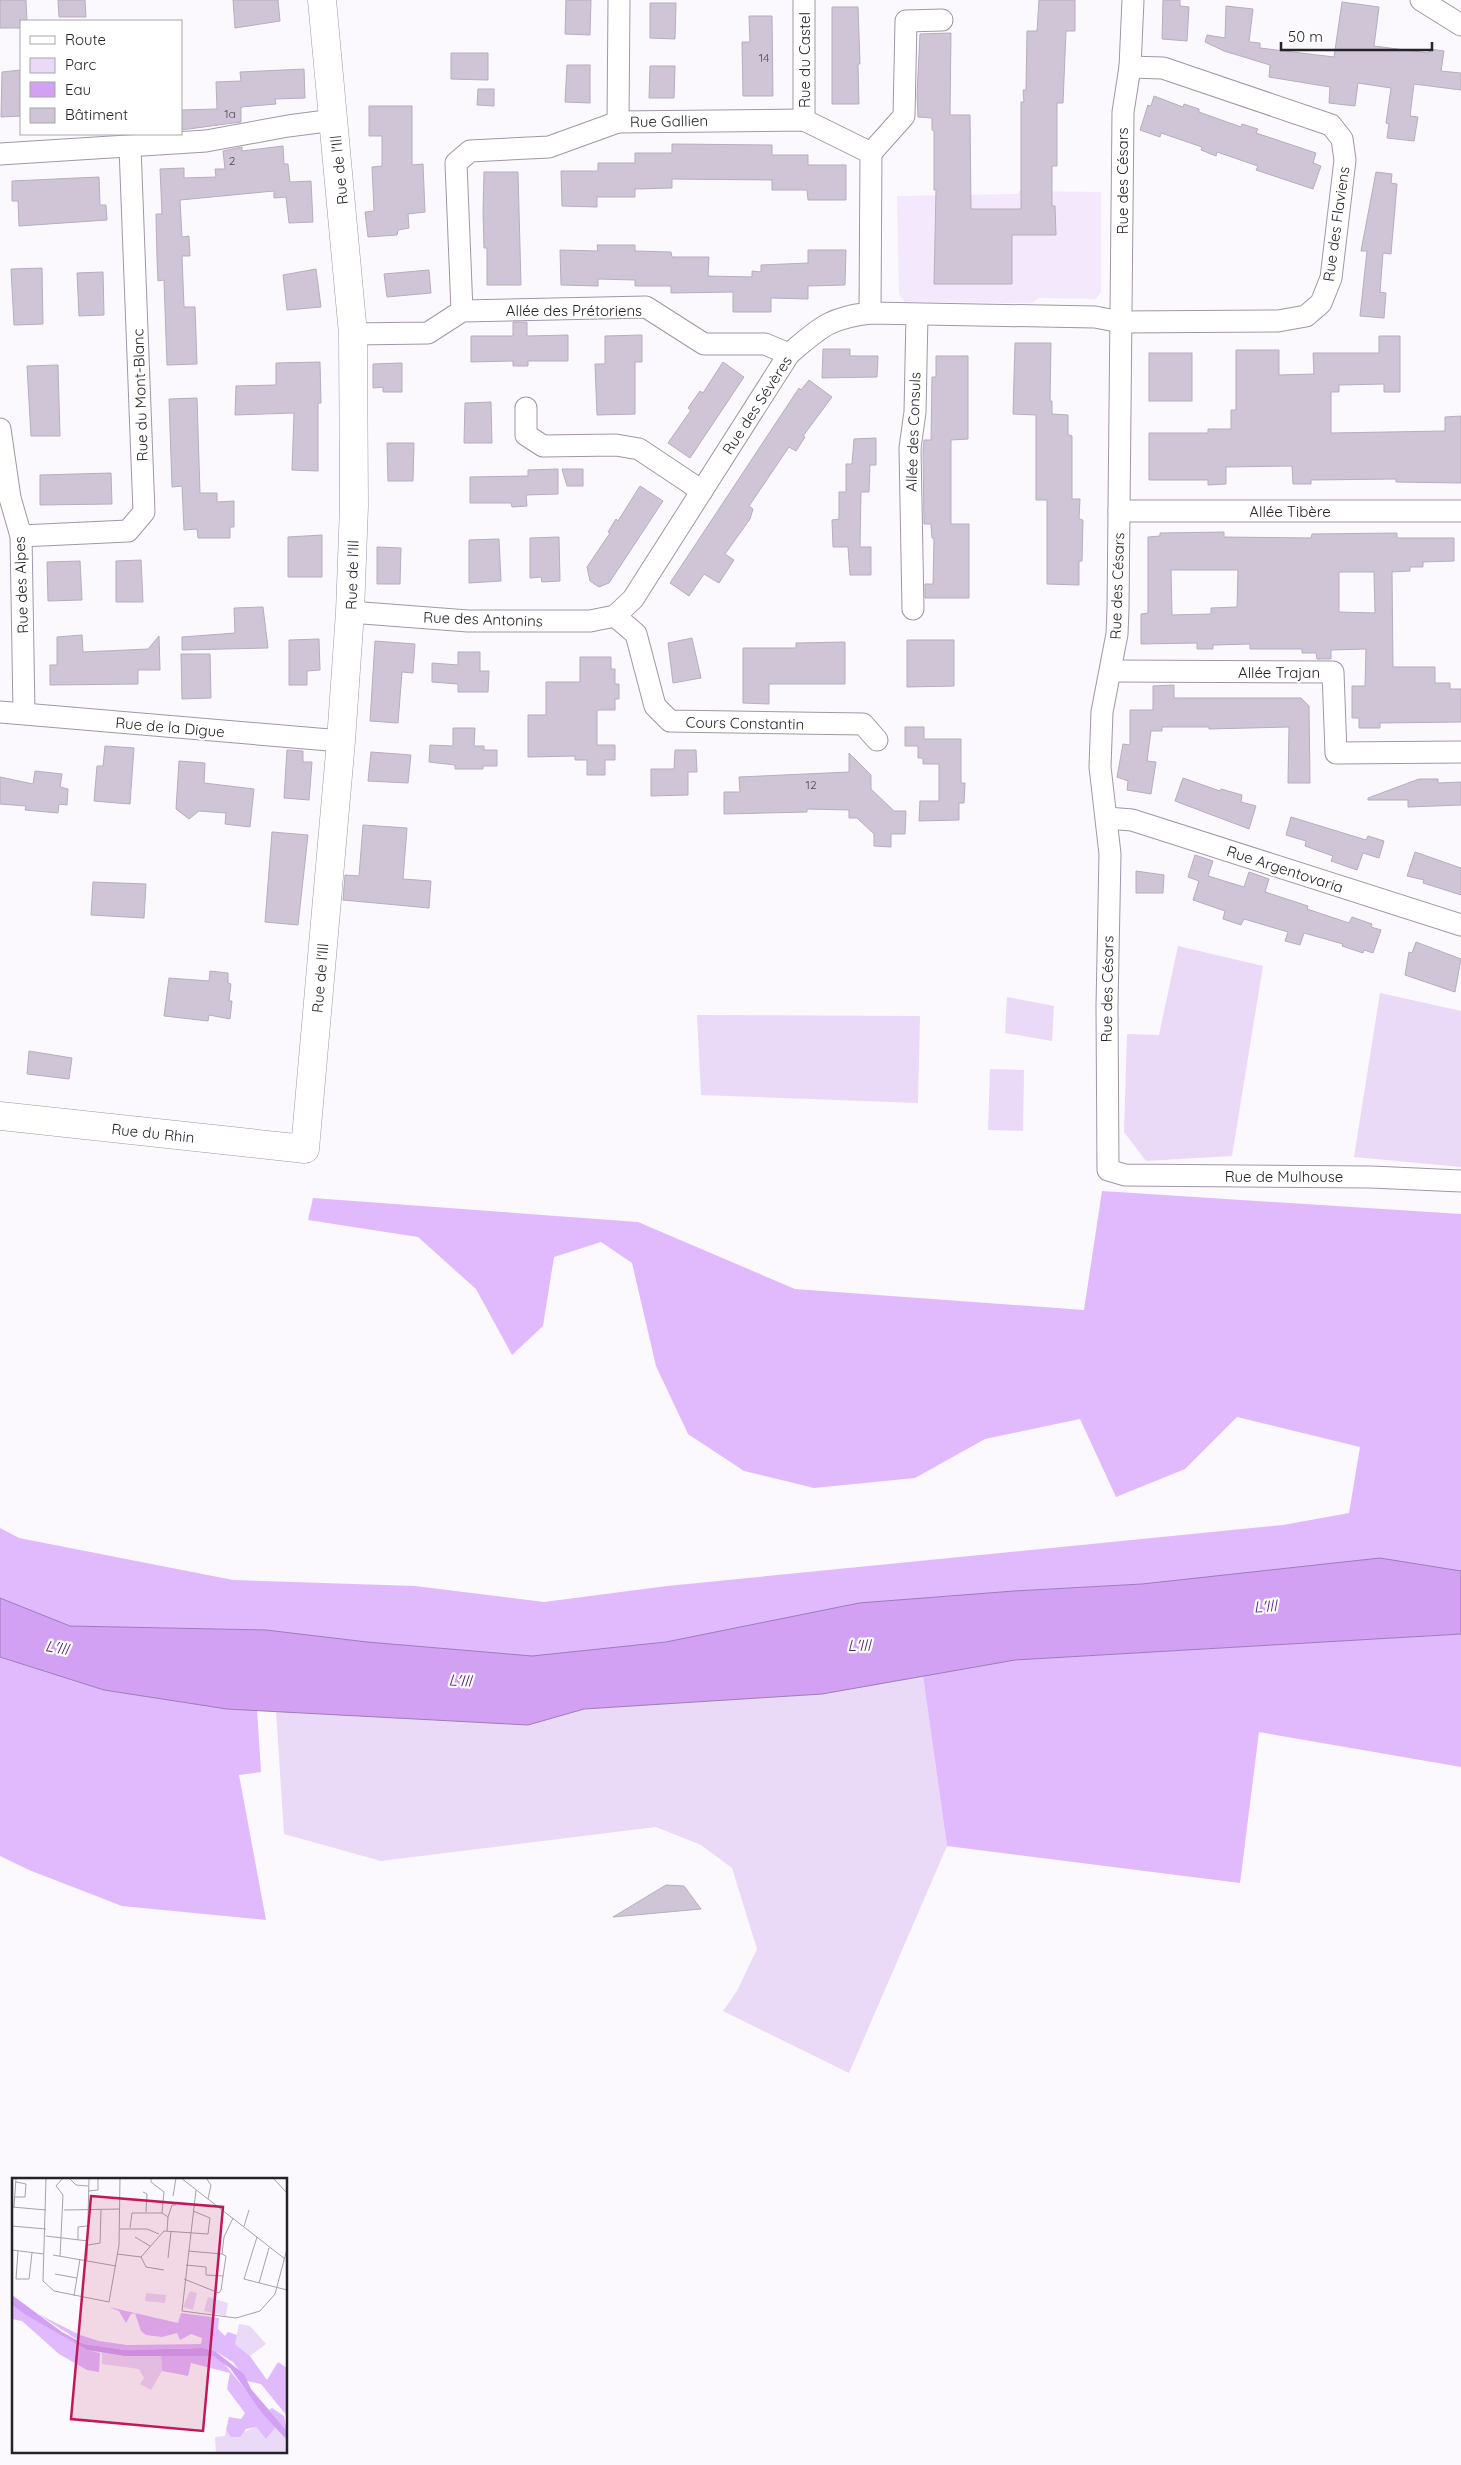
<svg xmlns="http://www.w3.org/2000/svg" width="1461" height="2465" viewBox="0 0 1461 2465" font-family="Quicksand,sans-serif">
  <style>
    .built { fill: #f3e8fc }
    .green { fill: #ead9f7 }
    .forest { fill: #e0bafd }
    .water { fill: #d2a1f4; stroke: #9e7bb7 }
    .building { fill: #cfc5d7; stroke: #b7adbf; fill-rule: evenodd }
    .lines { fill: none; stroke-linecap: round; stroke-linejoin: round }
    .street-casing { stroke: #a096a8; stroke-width: 23 }
    .secondary-casing { stroke: #a096a8; stroke-width: 29 }
    .street { stroke: #fff; stroke-width: 21 }
    .secondary { stroke: #fff; stroke-width: 28 }
    .labels { text-anchor: middle; dominant-baseline: central; stroke-width: 4.5; stroke-linejoin: round; paint-order: stroke }
    .number-label { font-size: 12px; fill: #504b54 }
    .street-label { font-size: 15px; fill: #252228; stroke: #fff }
    .water-label { font-size: 16px; font-style: italic; fill: #58197a; stroke: #fff }
    .inset-road { fill: none; stroke: #a5a3a8; stroke-width: 1 }
    .view { fill: #c2185b; fill-opacity: 0.15; stroke: #c2185b; stroke-width: 2.5 }
    .inset-edge { fill: none; stroke: #252228; stroke-width: 2.5 }
  </style>
  <rect width="100%" height="100%" fill="#fbf9fd"/>
  <path class="built" d="M1019 191 1101 192V292L1096 299 1039 298 1032 303 905 302 899 294 897 196 1018 194Z"/>
  <g class="green">
    <path d="M1178 946 1263 966 1232 1156 1146 1161 1124 1132 1127 1034 1159 1035Z"/>
    <path d="M1380 993 1461 1011V1167L1354 1157Z"/>
    <path d="M1007 997 1054 1006 1052 1041 1005 1033Z"/>
    <path d="M697 1015 920 1016 918 1103 701 1095Z"/>
    <path d="M990 1069 1024 1070 1023 1131 988 1130Z"/>
    <path d="M923 1676 947 1846 849 2073 723 2011 737 1991 757 1949 732 1868 701 1845 656 1827 381 1861 284 1834 276 1711 528 1725 584 1709 822 1694Z"/>
  </g>
  <g class="forest">
    <path d="M1102 1191 1461 1214V1571L1380 1558 1142 1584 1014 1591 859 1603 666 1642 532 1656 367 1642 266 1630 70 1626 0 1598V1528L19 1538 233 1580 415 1586 544 1602 667 1586 1283 1525 1349 1513 1360 1447 1237 1417 1185 1469 1116 1497 1080 1419 985 1439 915 1478 814 1488 744 1471 688 1434 656 1366 632 1263 601 1242 554 1257 543 1326 512 1355 476 1289 418 1237 308 1220 313 1198 638 1222 795 1289 1084 1310Z"/>
    <path d="M1461 1634V1767L1259 1732 1240 1883 947 1846 923 1676 1015 1660Z"/>
    <path d="M0 1657 104 1690 227 1709 257 1710 261 1772 239 1775 266 1920 122 1906 29 1870 0 1856Z"/>
  </g>
  <path class="water" d="M1380 1558 1461 1571V1634L1015 1660 822 1694 584 1709 528 1725 227 1709 104 1690 0 1657V1598L70 1626 266 1630 367 1642 532 1656 666 1642 859 1603 1014 1591 1142 1584Z"/>
  <g class="building">
    <path d="M0 0H26L27 21H21V28H0Z"/>
    <path d="M58 0H85L86 17H59Z"/>
    <path d="M233 0H278L280 21 235 28Z"/>
    <path d="M566 0H591L590 35 565 34Z"/>
    <path d="M1039 0H1075V31H1066L1063 103H1057V166H1052V206H1055L1056 235H1012V284H934L936 190H934V131L932 130V118L918 117 917 95 920 34 951 33 950 115H970L971 209H1021V102H1024L1023 90H1026L1027 31H1037Z"/>
    <path d="M1163 0H1180V6L1189 7 1187 41 1162 39Z"/>
    <path d="M1342 2 1379 7 1374 46 1429 53 1430 49 1444 51 1441 71 1461 73V90L1414 84 1410 116 1418 117 1414 141 1387 138 1389 124 1386 123 1391 88 1358 83 1355 106 1329 103 1330 87 1269 77 1270 65 1224 51 1205 42 1207 35 1225 38 1226 6 1253 9 1249 42 1260 43V48L1334 57Z"/>
    <path d="M650 3H676L675 39 650 38Z"/>
    <path d="M832 7H858L860 64H858L859 104H832Z"/>
    <path d="M749 16H772L773 96H743L742 42H750Z"/>
    <path d="M451 53H488V80L451 79Z"/>
    <path d="M567 65H590V103L565 102Z"/>
    <path d="M650 66H675L674 98H649Z"/>
    <path d="M304 69 305 98 275 99 276 104 241 107V122L181 130V110L217 109 216 82 241 81 240 72Z"/>
    <path d="M21 70V116L1 117 2 72Z"/>
    <path d="M478 89H494V106L477 105Z"/>
    <path d="M1154 96 1183 107 1184 104 1199 109V112L1241 127 1242 124 1258 129 1256 133 1316 153 1313 163 1321 166 1313 189 1256 170 1258 166 1217 152 1216 156 1201 150 1202 147 1161 133 1160 137 1140 130 1148 105 1151 106Z"/>
    <path d="M369 106H412V165L423 164 425 212 408 214 409 228 398 230 397 235 368 237 365 212 374 211 372 167 382 166V136H369Z"/>
    <path d="M672 144 772 145V155H808V165H846V200H808L807 190H772V180L672 179V188L635 189V197H597V207L562 206 561 171H598V163H635V153H672Z"/>
    <path d="M283 146 284 164H288L290 182 311 181 313 222 289 223 286 197 274 198V191L180 200 182 237 189 236 190 256H182L184 307H195L197 364 167 365 164 280 158 281 157 259 156 214H162L160 169 184 168V178L216 177 215 169H225L223 151 242 147V151Z"/>
    <path d="M484 172H518L521 285H487V248H484L483 211Z"/>
    <path d="M1376 172 1392 174 1391 183 1397 184 1391 254 1383 253 1380 292 1386 293 1384 318 1360 316 1367 251H1361Z"/>
    <path d="M99 177 100 205H106L107 220 19 226 18 201H12V181Z"/>
    <path d="M597 245H635V251L671 252 672 257H709L708 276 752 277V271L761 272V265L808 263V250H846L845 285 808 286V299L771 298V312H733V292L671 293V286H635V280L598 279V286L561 285 560 250 598 251Z"/>
    <path d="M42 268 43 324 14 325 11 269Z"/>
    <path d="M316 269 321 307 287 310 283 275Z"/>
    <path d="M429 270 431 293 387 297 384 274Z"/>
    <path d="M103 272 104 315 79 316 77 273Z"/>
    <path d="M513 322H527V336L568 335V361H528V366H513V361L471 362V336H513Z"/>
    <path d="M642 335V362H635V414L597 415 595 364H605V336Z"/>
    <path d="M1379 336H1400V392H1384V384L1339 385V392H1331V433L1445 431V417L1461 416V483L1396 482V479L1311 480V484H1293L1292 466 1226 467V484L1208 485V480H1149V433H1208V429H1231V410H1236V350H1279V375L1314 374 1313 353H1379Z"/>
    <path d="M1015 343H1051L1050 401H1052V414L1068 415V435L1072 436V499H1080L1079 519 1083 520 1082 561H1079V585L1047 584V500H1036V415L1013 414Z"/>
    <path d="M823 349H850V356H878L877 377 822 378Z"/>
    <rect x="1149" y="353" width="43" height="48"/>
    <path d="M936 356H968V439L951 440V524H969V598H925V584H933L934 538H932L931 524H924L923 449 924 440H931L932 377H936Z"/>
    <path d="M320 362 321 403H318V471L292 470 294 413 235 415 236 386 276 385V363Z"/>
    <path d="M723 362 744 377 690 458 668 443 691 410 688 408 700 391 703 393Z"/>
    <path d="M402 363V392H383V387L373 388V364Z"/>
    <path d="M58 365 60 436H31L27 366Z"/>
    <path d="M809 380 832 397 803 436 805 437 796 451 789 447 749 506 753 509 750 519 725 554 734 560 719 583 704 574 689 596 670 583 799 388 801 390Z"/>
    <path d="M197 398 200 493H217V502L234 501V527H230V538H198L197 529 184 530 182 486 172 487 169 399Z"/>
    <path d="M491 402 492 443H464L465 403Z"/>
    <path d="M876 438V465H870L869 492H861L860 547H871V575H850L848 547H833L832 520 839 519V492H846V464H852L854 439Z"/>
    <path d="M387 443H414L413 481H388Z"/>
    <path d="M558 469V494L526 495 527 506 512 507 511 503H470V477L528 476V470Z"/>
    <path d="M562 469H583V486H567Z"/>
    <path d="M111 473 112 504 40 505V475Z"/>
    <path d="M640 486 663 501 609 583 599 587 590 581 587 567 610 533 608 532 616 519 618 521Z"/>
    <path d="M1224 532V537L1311 538 1312 534 1397 533V538H1454V561L1423 562V567H1410V571L1392 572 1393 667H1435V683H1450V689H1461V722L1380 723V728H1359V718H1352V686H1365L1366 649 1331 650V659H1317L1316 653H1302V649H1250V644L1213 645V649H1197V643L1141 644V614L1148 613V537L1160 536V533ZM1171 570H1238L1237 607 1211 608V614L1172 615ZM1339 572H1374L1375 613 1339 612Z"/>
    <path d="M322 535V577H288V537Z"/>
    <path d="M559 537 560 581 542 582 541 577 530 578V538Z"/>
    <path d="M499 539 501 581 469 583V540Z"/>
    <path d="M377 547 401 548 400 584H377Z"/>
    <path d="M141 560 143 602H116V561Z"/>
    <path d="M80 561 82 600 48 601 47 562Z"/>
    <path d="M263 607 268 648 182 650V637L235 633 234 608Z"/>
    <path d="M82 635 83 652 148 649 159 636 160 670H138V684L50 685V665H57V637Z"/>
    <path d="M692 638 701 678 673 683 668 643Z"/>
    <path d="M319 639 320 670 307 671V685H289V640Z"/>
    <path d="M907 640H954V686L907 687Z"/>
    <path d="M375 641 415 644 413 673 402 672 398 723 370 721Z"/>
    <path d="M845 642V684H769V704L743 703V648H796V643Z"/>
    <path d="M458 652H480V671H489L488 692H458V684L432 682V663L458 665Z"/>
    <path d="M181 654H210L211 698 182 699Z"/>
    <path d="M580 657H611V669H615V684H619V699H615V710H597V745H615V760H605V775H587V760H575V756L528 757V715H546V682H580Z"/>
    <path d="M1174 685V698H1301L1309 706 1310 783H1288L1289 727 1209 729V727H1162V731H1151L1147 761 1156 762 1151 794 1127 790 1128 781 1117 777 1123 744 1130 745V710H1153V686Z"/>
    <path d="M905 727H924V739H961V783H965L964 803H959V820L919 821 920 801H939V764H923V758H918V746H905Z"/>
    <path d="M453 728H475L474 746H484V750H497V766H483V769H455V765L429 762 430 745 453 746Z"/>
    <path d="M105 746 134 748 130 804 94 801 97 766H103Z"/>
    <path d="M287 750 303 751V762H312L309 800 284 798Z"/>
    <path d="M675 750H696L697 772H688V795L651 796V769H674Z"/>
    <path d="M371 752 411 755 408 783 368 781Z"/>
    <path d="M849 753 871 775V789L894 811H906L905 834H891V847L874 846V834L857 818H849V810L807 809V812L724 814V792H740L739 777 849 772Z"/>
    <path d="M179 761 205 763 204 783 254 789 250 827 225 824 226 813 199 811 189 819 176 809Z"/>
    <path d="M35 771 62 774 60 787 68 789 67 805 59 804 58 813 25 810 26 806 0 804V777L33 784Z"/>
    <path d="M1183 778 1220 791 1221 789 1242 795 1241 802 1256 806 1249 829 1175 801Z"/>
    <path d="M1419 779H1438V783L1461 782V805L1408 807V800H1368V798Z"/>
    <path d="M1291 817 1366 840 1368 836 1384 841 1379 858 1363 853 1357 870 1331 861 1333 856 1305 846 1306 841 1286 835Z"/>
    <path d="M363 825 407 828 403 879 431 881 429 908 343 900 345 875 359 876Z"/>
    <path d="M272 832 308 835 298 925 265 922Z"/>
    <path d="M1415 852 1461 868V895L1423 883 1424 880 1407 876Z"/>
    <path d="M1195 855 1213 861 1208 876 1244 887 1249 872 1269 879 1265 892 1308 906 1307 909 1349 923 1352 917 1372 924 1371 927 1381 930 1373 953 1364 950 1363 953 1342 946 1343 944 1304 933 1300 945 1285 941 1288 932 1244 919 1241 925 1223 919 1225 911 1193 900 1199 881 1188 877Z"/>
    <path d="M1136 871 1164 875 1163 893H1136Z"/>
    <path d="M93 882 146 884 144 918 91 915Z"/>
    <path d="M1416 942 1461 959 1455 992 1405 975 1409 952 1412 953Z"/>
    <path d="M210 971 228 973V983L231 984 229 1001H232L230 1019 209 1015 208 1021 164 1016 169 978 209 981Z"/>
    <path d="M29 1051 72 1058 69 1079 27 1074Z"/>
    <path d="M666 1885 684 1886 701 1909 613 1917Z"/>
  </g>
  <g class="lines">
    <defs>
      <g id="street">
        <path d="M1133 0 1130 67 1123 112 1118 609 1117 634 1102 712 1100 767 1110 854 1107 1006 1108 1170 1125 1175 1371 1177 1461 1181"/>
        <path d="M1421 0 1461 25"/>
        <path d="M804 120V0"/>
        <path d="M618 122 619 0"/>
        <path d="M871 153 904 116 906 21 942 20"/>
        <path d="M0 154 206 141 288 126 334 120"/>
        <path d="M462 311 456 163 470 151 549 147 618 122 804 120 871 153 870 313"/>
        <path d="M353 334 428 333 462 311 646 307 704 344H765L789 354"/>
        <path d="M526 408V435L543 446 616 445 639 449 702 491"/>
        <path d="M0 429 10 498 21 536 24 713"/>
        <path d="M1119 511H1461"/>
        <path d="M21 536 128 531 144 512 130 147"/>
        <path d="M913 609 910 448 915 412 917 315"/>
        <path d="M350 612 468 621H590L615 616"/>
        <path d="M615 616 633 599 789 354C820 328 828 318 870 313L1095 317 1121 322 1278 321 1306 316 1321 303 1331 278 1345 160 1342 139 1331 125 1163 68 1130 67"/>
        <path d="M615 616 636 634 655 706 670 721 863 724 877 740"/>
        <path d="M1111 671 1333 672 1336 753 1461 752"/>
        <path d="M0 712 341 741"/>
        <path d="M1107 818 1132 820 1461 925"/>
      </g>
      <path id="secondary" d="M0 1116 305 1149 341 741 350 612 354 506 353 334 322 0"/>
    </defs>
    <use href="#street" class="street-casing"/>
    <use href="#secondary" class="secondary-casing"/>
    <use href="#street" class="street"/>
    <use href="#secondary" class="secondary"/>
  </g>
  <g class="labels">
    <g class="number-label">
      <text x="764" y="57">14</text>
      <text x="230" y="113">1a</text>
      <text x="232" y="160">2</text>
      <text x="811" y="784">12</text>
    </g>
    <g class="street-label">
      <text transform="translate(804 60) rotate(-90)">Rue du Castel</text>
      <text transform="translate(669 121) rotate(-1)">Rue Gallien</text>
      <text transform="translate(339 170) rotate(-96)">Rue de l'Ill</text>
      <text transform="translate(1122 181) rotate(-90)">Rue des Césars</text>
      <text transform="translate(1336 224) rotate(-82)">Rue des Flaviens</text>
      <text x="574" y="310">Allée des Prétoriens</text>
      <text transform="translate(140 395) rotate(-92)">Rue du Mont-Blanc</text>
      <text transform="translate(757 405) rotate(-57)">Rue des Sévères</text>
      <text transform="translate(913 432) rotate(-88)">Allée des Consuls</text>
      <text x="1290" y="511">Allée Tibère</text>
      <text transform="translate(352 575) rotate(-88)">Rue de l'Ill</text>
      <text transform="translate(21 585) rotate(-92)">Rue des Alpes</text>
      <text transform="translate(1117 586) rotate(-88)">Rue des Césars</text>
      <text transform="translate(483 619) rotate(2)">Rue des Antonins</text>
      <text x="1279" y="672">Allée Trajan</text>
      <text transform="translate(745 723) rotate(1)">Cours Constantin</text>
      <text transform="translate(170 727) rotate(5)">Rue de la Digue</text>
      <text transform="translate(1285 869) rotate(18)">Rue Argentovaria</text>
      <text transform="translate(320 978) rotate(-85)">Rue de l'Ill</text>
      <text transform="translate(1107 989) rotate(-89)">Rue des Césars</text>
      <text transform="translate(153 1133) rotate(6)">Rue du Rhin</text>
      <text x="1284" y="1176">Rue de Mulhouse</text>
    </g>
    <g class="water-label">
      <text transform="translate(1265 1606) rotate(-4)">L'Ill</text>
      <text x="859" y="1645">L'Ill</text>
      <text transform="translate(57 1647) rotate(11)">L'Ill</text>
      <text transform="translate(460 1680) rotate(4)">L'Ill</text>
    </g>
  </g>
  <g transform="translate(12 2178)">
    <rect width="275" height="275" fill="#fbf9fd"/>
    <path d="M178 113 185 115 181 132 171 129ZM134 115 154 117 153 125 133 123ZM196 119 216 125 214 138 192 133ZM227 146 238 148 254 166 238 178 223 166ZM90 175 149 177 150 193 139 212 128 206 132 200 127 191 90 186ZM244 249 254 261 264 249 275 262V275H204L203 259 213 258 214 252 219 259Z" fill="#ead9f7"/>
    <path d="M0 127 75 172 88 175 87 194 75 192 47 176 10 143 0 141ZM97 129 166 145 169 135 207 140 206 151 213 158 216 154 225 157 223 166 238 178 255 202 266 184 275 190V238L249 206 235 203 221 184 203 173 191 170 114 172 72 166 26 136 68 157 87 163 115 167 189 166 190 160 179 156 168 162 165 155 150 159 134 157 129 153 123 135 119 136 114 145 107 133ZM149 177 201 178 210 183 264 249 254 261 244 249 234 251 228 259H219L214 252 217 239 229 241 233 235 215 211 218 195 179 185 176 198 150 193ZM260 230 272 238 275 253 257 232Z" fill="#e0bafd"/>
    <path d="M0 117 50 154 72 166 114 172 191 170 203 173 232 196 239 211 275 253V262L250 235 218 190 201 178H113L75 172 14 137 0 127Z" fill="#d2a1f4"/>
    <path class="inset-road" d="M34 0 31 103 42 113 97 124 107 67 108 0M57 0 64 7 76 8M139 0V4L152 14 150 35M169 0 273 81M194 0 199 7 196 21M261 0 275 15M184 12 170 133 224 140 248 133 263 116 275 71M76 13 86 12V0M131 14 135 16 134 34M161 18 164 0M3 19H13L14 6 4 4M0 29 34 32M2 29 4 0M52 32 108 31M156 39 160 27H164M0 48 34 51M232 48 237 32M118 50 120 35H150L156 39 155 53M108 51H135L147 56M34 58 76 63M123 59 138 68M245 59 232 101 275 112M66 62V49L75 48M76 67 88 65 89 32M0 72 32 76M6 73 4 101H17L20 75M176 73 210 76M105 76 129 79M41 77 104 88M48 78 51 17 44 8 51 0M129 79 152 53 196 56 198 40 181 33M129 79 134 89 152 92M156 80 159 54M75 83 77 0M174 87 194 89V97L211 98M43 96 65 100M172 101 207 115 209 112 214 78 210 76 212 59 221 40M247 105 257 70M62 118 68 81"/>
    <path class="view" d="M79 18 211 29 191 253 59 241Z"/>
    <rect width="275" height="275" class="inset-edge"/>
  </g>
  <rect x="20" y="20" width="162" height="115" fill="#ffffff" stroke="#a8a7a9"/>
  <rect x="30" y="36" width="25" height="8" fill="#ffffff" stroke="#a8a7a9"/>
  <text x="65" y="45" font-size="15" fill="#252228">Route</text>
  <rect x="30" y="58" width="25" height="15" fill="#ead9f7" stroke="#a8a7a9"/>
  <text x="65" y="70" font-size="15" fill="#252228">Parc</text>
  <rect x="30" y="82" width="25" height="15" fill="#d2a1f4" stroke="#a8a7a9"/>
  <text x="65" y="95" font-size="15" fill="#252228">Eau</text>
  <rect x="30" y="108" width="25" height="15" fill="#cfc5d7" stroke="#a8a7a9"/>
  <text x="65" y="120" font-size="15" fill="#252228">Bâtiment</text>
  <path d="M1281 42v8h151v-8" fill="none" stroke="#252228" stroke-width="2.5"/>
  <text x="1288" y="42" font-size="15" fill="#252228" stroke="#ffffff" stroke-width="4" paint-order="stroke">50 m</text>
</svg>
